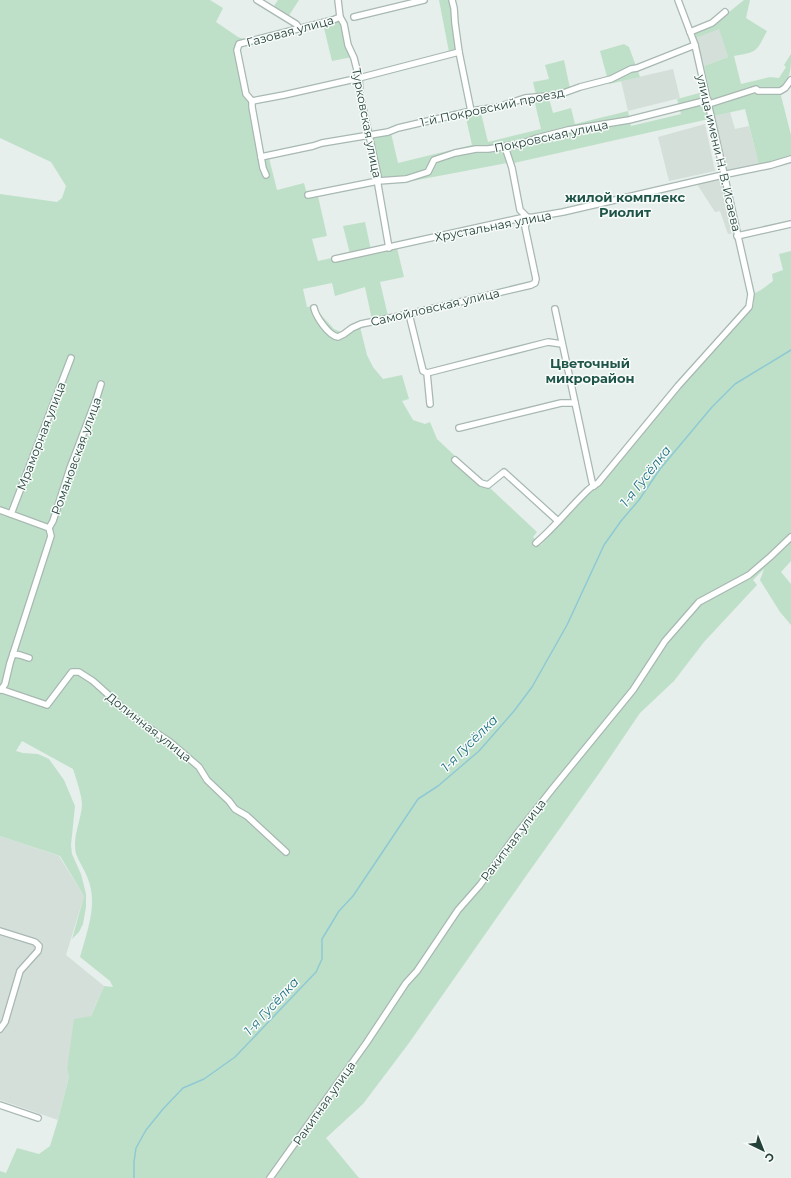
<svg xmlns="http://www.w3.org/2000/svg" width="791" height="1178" viewBox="0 0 791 1178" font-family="Montserrat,sans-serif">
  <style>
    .built { fill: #d4dfda }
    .green { fill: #bfe0c8 }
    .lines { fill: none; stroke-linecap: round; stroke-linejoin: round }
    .stream { stroke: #8ec9d4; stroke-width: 1.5 }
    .minor-casing { stroke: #a8b8b2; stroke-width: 8 }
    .minor { stroke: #fff; stroke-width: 5.5 }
    .labels { text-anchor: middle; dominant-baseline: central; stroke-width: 3; stroke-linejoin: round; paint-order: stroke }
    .street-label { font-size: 12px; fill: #24423a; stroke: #f7fbf9 }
    .neighbourhood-label { font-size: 13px; font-weight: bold; fill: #1f5548; stroke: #f7fbf9 }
    .water-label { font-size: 13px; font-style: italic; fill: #1c6f80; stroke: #f7fbf9 }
  </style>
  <rect width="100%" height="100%" fill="#e6efeb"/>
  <g class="built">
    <path d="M719 28 728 57 704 66 696 38Z"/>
    <path d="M673 69 680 98 628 111 621 81Z"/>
    <path d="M730 112 735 129 749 126 759 165 729 172 725 170 714 116Z"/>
    <path d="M705 124 715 171 669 181 658 137Z"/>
    <path d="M720 179 723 182 734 233 728 234 720 211 715 212 697 184Z"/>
    <path d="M0 836 59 856 84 896 66 955 104 986 67 1069 69 1075 58 1120 0 1100Z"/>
  </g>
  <g class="green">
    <path d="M0 0H210L223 8 216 22 238 37 247 40 235 50 237 66 244 94 250 102 260 158H269L277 190 304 183 308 198 318 196 327 236 312 239 318 261 350 254 343 226 365 222 371 250 385 247 386 251 397 248 404 277 380 282 388 316 372 320 365 287 335 296 332 283 303 289 307 307 313 306 334 329 343 333 360 327 367 355 373 367 383 379 402 375 409 399 402 401 413 420 425 424 430 422 437 439 454 455 482 481 487 483 490 488 537 532 533 537 541 545 589 491 598 487 708 356 752 308 754 303 753 294 761 290 773 281 772 274 783 270 779 254 791 251V561L781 572 791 584V625L780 612 760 580 764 569 753 580 757 585 704 642 674 681 640 713 600 772 526 876 409 1043 363 1104 326 1138 359 1178H0V1171L6 1173 17 1148 39 1154 50 1146 58 1120 69 1076 67 1069 74 1019 91 1016 104 986 113 987 110 981 80 957C87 931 98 905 88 879 85 870 79 862 76 854 72 837 81 821 82 805 82 796 76 778 73 769L22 741 16 751 23 753 38 754 49 759 64 780 75 806 71 845 72 854 81 874 86 894V907L83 924 79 932 72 939 84 896 60 856 0 836V691L3 686 0 685V194L57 202 62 198 66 186 51 162 0 138Z"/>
    <path d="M278 0H299L288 17 274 6Z"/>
    <path d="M439 0H450L456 47V49L449 52Z"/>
    <path d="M744 0H750L746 18 767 31C756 52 758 52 734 56L741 84 770 77 779 78 786 67 784 65 791 54C791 67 791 82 779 88L791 135V157L759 165 745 109 714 116 711 97 704 66 728 57 719 29 696 38 695 32 714 24Z"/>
    <path d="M338 20 341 22 352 57 332 61 323 24Z"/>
    <path d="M624 44 629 47 640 77 609 84 600 51Z"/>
    <path d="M564 60 571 93 558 97 549 98 553 113 571 108 575 124 628 111 631 126 681 114 677 99 703 92 709 119 514 163 509 165 507 163 407 182 380 184 372 141 373 138 376 136 391 133 398 163 472 145 465 114 481 113 488 142 541 129 534 99 536 95 533 82 549 79 545 65Z"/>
  </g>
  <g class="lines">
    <path class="stream" d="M134 1178V1162L136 1148 146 1130 163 1109 183 1088 204 1079 235 1057 316 972 322 959V939L339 911 353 896 418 799 438 786 479 751 514 711 532 687 567 625 604 545 621 521 639 500 660 469 712 407 735 384 791 350"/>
    <defs>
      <g id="minor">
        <path d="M257 0 296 24 299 28"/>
        <path d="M338 0 340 17 344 24 348 45 354 58 359 78 360 94 378 176V185L389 248"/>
        <path d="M452 0 454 8 455 23 459 52 471 111"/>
        <path d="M354 17 424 0"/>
        <path d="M690 32 712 23 725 12"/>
        <path d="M252 101 284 95 359 78 459 52"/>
        <path d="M709 104 756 89 758 91H780L785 88 791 80"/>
        <path d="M261 157 313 146 322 143 388 132 398 128 471 111 498 107 525 98 558 95 580 87 611 79 631 69 637 68 695 45"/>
        <path d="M266 175 263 168 252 107V101L246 94 237 50 239 44 333 20 340 17"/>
        <path d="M308 195 378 181 406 179 428 172 434 160 455 153 476 149H488L521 144 537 138 568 130 629 120 708 100"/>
        <path d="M737 236 791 224"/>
        <path d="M335 259 521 218 534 217 563 212 727 174 771 165 791 159"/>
        <path d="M314 308C316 317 329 336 338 337L344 334 352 328 361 324 409 314 531 285 535 283 536 279 525 227 528 218 520 210 512 168 505 147"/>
        <path d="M555 309 592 482 594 486"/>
        <path d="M409 314 423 371 427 373 430 404"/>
        <path d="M427 373 548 342 562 344"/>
        <path d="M459 428 561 403H575"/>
        <path d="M455 460 481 483 488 485 504 472 558 521"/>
        <path d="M0 510 49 528 51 536 10 663 5 684 1 690"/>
        <path d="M11 514 71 358"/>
        <path d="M49 528 53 521 70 468 96 400 101 384"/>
        <path d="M536 543C555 527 570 507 588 490 591 487 595 485 598 483L678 386 749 307 751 294 695 45 678 0"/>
        <path d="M13 654 20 655 29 658"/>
        <path d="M0 689 47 705 72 672H79L93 681 133 717 170 742 199 767 207 780 229 801 235 809 247 816 286 852"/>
        <path d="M0 931 35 942 39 946 38 951 20 971 5 1022 0 1029"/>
        <path d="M0 1105 38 1118"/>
        <path d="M270 1178 367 1042 406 983 417 971 458 910 480 885 516 835 553 788 633 690 665 641 699 602 749 575 770 557 791 537"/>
      </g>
    </defs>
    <use href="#minor" class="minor-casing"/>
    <use href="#minor" class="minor"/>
  </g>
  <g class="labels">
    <g class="street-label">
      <text transform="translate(290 31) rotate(-15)">Газовая улица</text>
      <text transform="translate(492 107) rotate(-12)">1-й Покровский проезд</text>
      <text transform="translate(367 123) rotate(79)">Турковская улица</text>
      <text transform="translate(551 136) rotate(-12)">Покровская улица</text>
      <text transform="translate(719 153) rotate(77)">улица имени Н. В. Исаева</text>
      <text transform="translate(493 226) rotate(-11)">Хрустальная улица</text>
      <text transform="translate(435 307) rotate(-13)">Самойловская улица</text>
      <text transform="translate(41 436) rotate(-69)">Мраморная улица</text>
      <text transform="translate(76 456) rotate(-70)">Романовская улица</text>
      <text transform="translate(149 727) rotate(38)">Долинная улица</text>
      <text transform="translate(513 840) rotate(-53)">Ракитная улица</text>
      <text transform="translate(324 1103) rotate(-55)">Ракитная улица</text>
    </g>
    <g class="neighbourhood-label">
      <text x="625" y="197">жилой комплекс<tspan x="625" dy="15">Риолит</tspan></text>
      <text x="590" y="363">Цветочный<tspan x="590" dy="15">микрорайон</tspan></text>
    </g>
    <g class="water-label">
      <text transform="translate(645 476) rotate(-52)">1-я Гусёлка</text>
      <text transform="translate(469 743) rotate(-45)">1-я Гусёлка</text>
      <text transform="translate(271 1006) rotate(-47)">1-я Гусёлка</text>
    </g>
  </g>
  <g transform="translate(763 1150) rotate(137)" stroke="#f7fbf9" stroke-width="3" paint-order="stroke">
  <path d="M0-3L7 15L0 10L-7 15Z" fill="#24423a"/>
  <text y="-6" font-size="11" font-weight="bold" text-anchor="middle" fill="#24423a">С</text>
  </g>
</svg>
